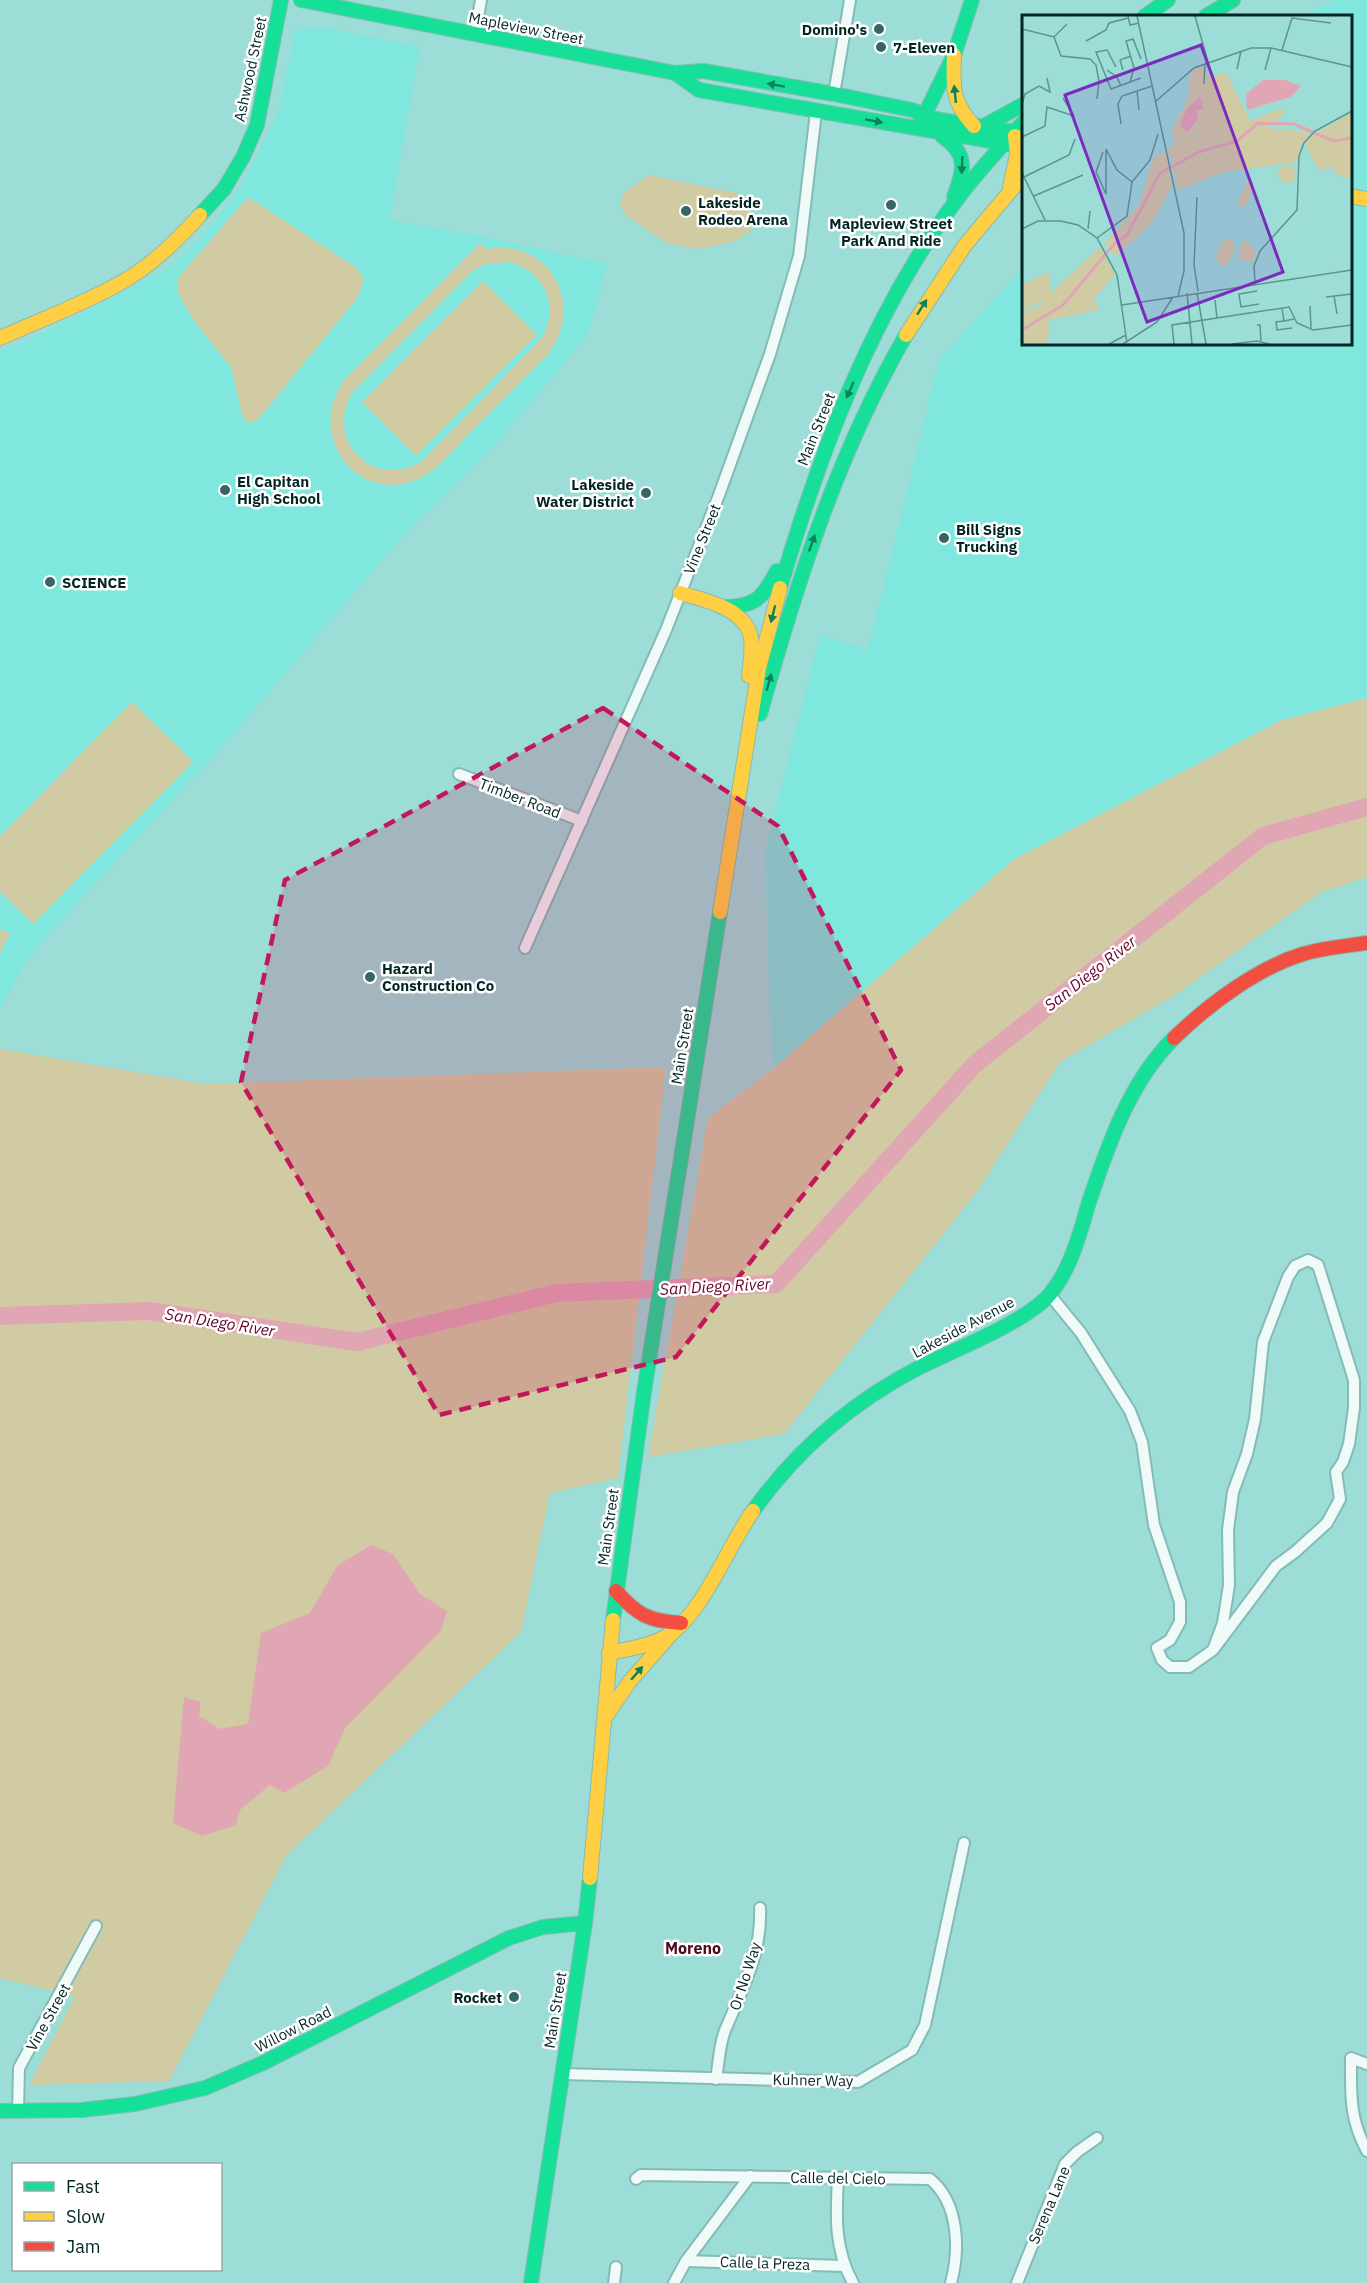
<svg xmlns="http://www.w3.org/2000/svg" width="1367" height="2283" viewBox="0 0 1367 2283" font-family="'IBM Plex Sans',sans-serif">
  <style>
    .built { fill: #7fe7de }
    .green { fill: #d0cba3; fill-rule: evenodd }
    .water { fill: #e1a6b4 }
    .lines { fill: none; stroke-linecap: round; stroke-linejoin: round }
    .river { stroke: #e1a6b4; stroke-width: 18 }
    .street-casing { stroke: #85bbb6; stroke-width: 14 }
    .fast-casing { stroke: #85bbb6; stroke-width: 16 }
    .slow-casing { stroke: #85bbb6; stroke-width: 16 }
    .jam-casing { stroke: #85bbb6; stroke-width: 16 }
    .street { stroke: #f0faf9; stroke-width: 10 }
    .fast { stroke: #16e098; stroke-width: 14 }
    .slow { stroke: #ffcf43; stroke-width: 14 }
    .jam { stroke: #f24e42; stroke-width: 14 }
    .oneway { fill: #0b825e }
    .marked { fill: #c2185b; fill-opacity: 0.2; stroke: #c2185b; stroke-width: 4.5; stroke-dasharray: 12 8; stroke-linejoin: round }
    .poi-dot { fill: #376562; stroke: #fff; stroke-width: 2 }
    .labels { text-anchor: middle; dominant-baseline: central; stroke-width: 5; stroke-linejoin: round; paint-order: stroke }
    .street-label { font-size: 15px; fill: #002523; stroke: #fff }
    .poi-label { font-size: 15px; font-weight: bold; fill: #002523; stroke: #fff; text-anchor: start }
    .water-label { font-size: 16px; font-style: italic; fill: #650027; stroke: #fff }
    .neighbourhood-label { font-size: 16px; font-weight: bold; fill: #500b21; stroke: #fff }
    .inset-river { fill: none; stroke: #e1a6b4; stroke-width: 3 }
    .inset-road { fill: none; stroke: #5e938f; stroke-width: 1.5 }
    .view { fill: #7b2cbf; fill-opacity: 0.15; stroke: #7b2cbf; stroke-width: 3 }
    .inset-edge { fill: none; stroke: #002523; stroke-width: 3 }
  </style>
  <rect width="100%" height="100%" fill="#9cddd7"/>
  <g class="built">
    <path d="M1335 0H1367V698L1282 720 774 1068 769 994 765 852 820 635 868 650 939 360 1023 268 1024 344H1350V16H1301Z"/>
    <path d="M310 28H326L420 47 389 220 484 237 607 264 588 335 492 448 407 531 229 739 52 930 29 957 0 1009V351L23 343 171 267 210 227 238 191 278 115 295 30Z"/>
  </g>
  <g class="green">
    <path d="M649 175 736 193 753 218 751 230 736 241 698 249 666 243 626 215 620 206 623 193Z"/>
    <path d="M248 197 357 268 364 279 358 297 256 422H244L231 367 193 320 178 293V278Z"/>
    <path d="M480 243 487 249C550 237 587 307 547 355 520 382 493 410 466 437 453 450 440 468 422 477 359 510 301 433 347 377ZM509 262C545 271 561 307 541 339L422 461C374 491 324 441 352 393L472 271 486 264Z"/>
    <path d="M483 281 537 335 416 456 362 402Z"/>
    <path d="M1367 698V877L1320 893 1175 995 1060 1062 976 1193 784 1434 648 1457 708 1118 774 1068 1014 859 1282 720Z"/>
    <path d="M132 702 193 762 33 924 0 892V836Z"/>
    <path d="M0 929 10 933 0 953Z"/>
    <path d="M0 1049 206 1084 666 1067 618 1478 550 1493 521 1632 286 1856 169 2081 29 2085 75 1996 0 1978Z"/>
  </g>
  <path class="water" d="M371 1545 393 1554 420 1594 447 1611 441 1631 345 1728 328 1766 284 1793 270 1785 240 1810 236 1825 202 1836 173 1823 184 1697 201 1702 199 1716 220 1729 248 1724 261 1633 310 1613 337 1566Z"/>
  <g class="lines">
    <path class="river" d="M0 1316 149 1311 357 1342 557 1293 776 1284 975 1064 1263 836 1367 807"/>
    <defs>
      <g id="street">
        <path d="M475 34 481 0"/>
        <path d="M834 94 850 0"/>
        <path d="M459 774 582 821"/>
        <path d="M525 948 666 630 719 495 770 354 799 256 816 112"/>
        <path d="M1050 1295 1081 1333 1130 1411 1142 1442 1154 1525 1180 1602V1622L1170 1640 1157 1648 1162 1660 1170 1667H1189L1213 1650 1223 1623 1229 1585 1228 1530 1233 1492 1247 1454 1255 1419 1263 1342 1288 1277 1295 1266 1308 1260 1318 1265 1354 1380V1408L1349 1444 1343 1462 1336 1472 1340 1499 1327 1523 1295 1552 1276 1566 1213 1650"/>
        <path d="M1367 2064 1351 2058C1351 2094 1349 2118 1367 2151"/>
        <path d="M562 2074 858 2082 912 2050 925 2025 964 1843"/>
        <path d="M716 2079C719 2063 719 2043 726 2028 743 1988 762 1953 760 1908"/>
        <path d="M18 2112 19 2068 96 1926"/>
        <path d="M838 2178C836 2216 834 2248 853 2283"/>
        <path d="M636 2179 641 2175 930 2179C959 2203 960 2249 951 2283"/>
        <path d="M686 2261 844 2266"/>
        <path d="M614 2283 616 2267"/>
        <path d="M674 2283 686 2261 750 2176"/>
        <path d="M1017 2283 1065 2164 1077 2152 1097 2138"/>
      </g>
      <g id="fast">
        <path d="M301 0 675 73 704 71 834 94 912 110 935 119 1014 132"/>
        <path d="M1145 16 1168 0"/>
        <path d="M1206 16 1233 0"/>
        <path d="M675 73 699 90 1024 147"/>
        <path d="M920 124 954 55 972 0"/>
        <path d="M982 127 1024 104"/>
        <path d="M1014 132 1024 122"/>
        <path d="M942 136C969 154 964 170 954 197"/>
        <path d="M200 215 224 189 243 157 257 125 281 0"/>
        <path d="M780 588C820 453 870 316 955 202 973 177 994 155 1014 132"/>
        <path d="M722 607C755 607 762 599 777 571"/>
        <path d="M760 714C797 583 837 454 906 335"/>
        <path d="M753 1511C797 1449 852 1402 920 1367 954 1350 1028 1321 1050 1294 1071 1269 1080 1233 1089 1202 1108 1145 1130 1081 1174 1038"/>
        <path d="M613 1620 644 1392 720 912"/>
        <path d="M0 2111 82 2110 135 2104 205 2088 263 2063 509 1938 543 1927 585 1923"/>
        <path d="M531 2283 585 1923 590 1878"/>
      </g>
      <g id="slow">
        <path d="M954 55C953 87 951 101 974 126"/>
        <path d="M1010 187 1017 155 1015 136"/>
        <path d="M1350 196 1367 199"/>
        <path d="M906 335 965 245 1024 175"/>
        <path d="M0 338C38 321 78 306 115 286 146 270 177 241 200 215"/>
        <path d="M680 593C703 600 742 607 750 634 754 647 750 663 749 676"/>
        <path d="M720 912 759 668 780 588"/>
        <path d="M609 1653C628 1649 649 1646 667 1636 702 1615 728 1546 753 1511"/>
        <path d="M606 1716 630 1681 674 1631"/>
        <path d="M590 1878 613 1620"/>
      </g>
      <g id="jam">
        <path d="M1174 1038C1208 1005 1257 968 1303 954 1323 948 1346 946 1367 943"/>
        <path d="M616 1591C637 1615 649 1621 681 1623"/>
      </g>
    </defs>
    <use href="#street" class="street-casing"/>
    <use href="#fast" class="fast-casing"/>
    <use href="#slow" class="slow-casing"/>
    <use href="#jam" class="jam-casing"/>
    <use href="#street" class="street"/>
    <use href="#fast" class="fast"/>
    <use href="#slow" class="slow"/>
    <use href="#jam" class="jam"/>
  </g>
  <defs><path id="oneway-solid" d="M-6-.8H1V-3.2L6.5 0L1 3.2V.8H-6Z" transform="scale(1.5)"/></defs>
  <g class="oneway">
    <use href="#oneway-solid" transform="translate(776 85) rotate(-170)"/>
    <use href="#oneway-solid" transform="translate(955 94) rotate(-96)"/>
    <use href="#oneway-solid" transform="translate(874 121) rotate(10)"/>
    <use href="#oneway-solid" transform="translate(962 165) rotate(93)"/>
    <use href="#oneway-solid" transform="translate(922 307) rotate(-58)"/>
    <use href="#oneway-solid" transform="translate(850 390) rotate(114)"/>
    <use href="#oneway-solid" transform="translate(812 543) rotate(-71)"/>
    <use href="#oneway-solid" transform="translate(773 614) rotate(104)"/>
    <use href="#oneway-solid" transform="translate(769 682) rotate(-74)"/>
    <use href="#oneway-solid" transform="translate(637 1673) rotate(-49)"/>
  </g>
  <path class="marked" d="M603 708 778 826 901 1070 676 1357 439 1415 241 1082 285 880Z"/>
  <g class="poi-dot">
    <circle cx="879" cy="29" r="6"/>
    <circle cx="881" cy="47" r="6"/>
    <circle cx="891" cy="205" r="6"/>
    <circle cx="686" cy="211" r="6"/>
    <circle cx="225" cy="490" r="6"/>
    <circle cx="646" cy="493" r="6"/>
    <circle cx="944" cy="538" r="6"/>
    <circle cx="50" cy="582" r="6"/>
    <circle cx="370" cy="977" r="6"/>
    <circle cx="514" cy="1997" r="6"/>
  </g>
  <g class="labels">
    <g class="street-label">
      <text transform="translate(526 28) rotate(11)">Mapleview Street</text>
      <text transform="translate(250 69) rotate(-78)">Ashwood Street</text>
      <text transform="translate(816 429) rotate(-68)">Main Street</text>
      <text transform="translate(702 539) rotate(-68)">Vine Street</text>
      <text transform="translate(520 798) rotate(21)">Timber Road</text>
      <text transform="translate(682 1046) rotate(-81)">Main Street</text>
      <text transform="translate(963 1327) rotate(-28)">Lakeside Avenue</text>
      <text transform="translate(608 1527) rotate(-82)">Main Street</text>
      <text transform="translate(745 1976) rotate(-72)">Or No Way</text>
      <text transform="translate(555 2010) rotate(-81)">Main Street</text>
      <text transform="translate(48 2017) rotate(-61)">Vine Street</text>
      <text transform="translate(293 2029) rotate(-27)">Willow Road</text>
      <text transform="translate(813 2080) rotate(1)">Kuhner Way</text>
      <text transform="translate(838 2178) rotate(1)">Calle del Cielo</text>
      <text transform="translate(1049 2205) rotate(-67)">Serena Lane</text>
      <text transform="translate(765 2263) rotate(2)">Calle la Preza</text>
    </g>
    <g class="poi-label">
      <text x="867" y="29" text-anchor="end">Domino's</text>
      <text x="893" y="47">7-Eleven</text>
      <text x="698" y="202">Lakeside<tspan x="698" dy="17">Rodeo Arena</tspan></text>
      <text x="891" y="223" text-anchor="middle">Mapleview Street<tspan x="891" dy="17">Park And Ride</tspan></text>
      <text x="237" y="481">El Capitan<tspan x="237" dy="17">High School</tspan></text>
      <text x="634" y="484" text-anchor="end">Lakeside<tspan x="634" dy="17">Water District</tspan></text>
      <text x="956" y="529">Bill Signs<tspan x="956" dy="17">Trucking</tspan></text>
      <text x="62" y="582">SCIENCE</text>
      <text x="382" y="968">Hazard<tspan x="382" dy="17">Construction Co</tspan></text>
      <text x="502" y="1997" text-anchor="end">Rocket</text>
    </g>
    <g class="water-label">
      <text transform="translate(1090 973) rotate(-38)">San Diego River</text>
      <text transform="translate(715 1286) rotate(-3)">San Diego River</text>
      <text transform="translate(220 1322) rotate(9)">San Diego River</text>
    </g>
    <g class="neighbourhood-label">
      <text x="693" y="1948">Moreno</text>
    </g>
  </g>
  <g transform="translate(1022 15)">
    <rect width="330" height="330" fill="#9cddd7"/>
    <path d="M183 51 182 61 205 59 228 106 260 93 263 98 245 113 288 117 278 132 276 147 202 157 156 175 146 133 153 129 150 114 166 83 169 56ZM330 97V163L316 161 308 151 297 156 283 129 288 122ZM144 136 150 172 129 209 93 242 83 228 117 190 131 143ZM256 159a9 9 0 1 1 18 0a9 9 0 1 1-18 0ZM225 167 233 170 223 192 215 189ZM208 223 214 232 205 251H198L194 243 201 226ZM222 224 234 236 230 247 215 243ZM78 232 93 260 72 283 77 295 27 305 26 329H0V298L19 290 21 285 0 296V270L27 257 29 278Z" fill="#d0cba3"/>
    <path d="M241 65H263L279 71 269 82 225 95 224 79ZM178 82 182 95H174L176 104 166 117 158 111 165 93Z" fill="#e1a6b4"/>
    <path class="inset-river" d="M0 315 41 290 92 229 105 220 138 158 177 137 215 126 236 108 272 109 311 126 330 123"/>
    <path class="inset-road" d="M106 1 108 10 117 8M115 1 162 218V256L156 281M173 1 186 47M0 14 32 22 45 9M32 22 39 41 68 44 74 50 77 66 75 84M64 26 84 15 87 8 106 3M260 35 270 3 309 8M94 52 85 35 74 37 89 74 119 63M215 54 219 36M85 55 95 62 99 71M101 55 98 45 109 41M243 55 249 33M108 67 112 53 104 26 111 24 119 44M182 69 183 48M115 76 117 95M41 83 52 101M133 87 172 53 229 33H249L330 52M0 89 3 79 17 71 28 77 25 63M99 109 96 89 100 81 130 71M0 122 23 111 25 92 52 101M81 137 74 157 84 179V134L95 155 110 167M0 158 23 205M2 162 47 140 53 124M12 181 61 160M175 182 172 250 176 276M0 214 16 206H39L56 210 75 223 95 260 105 328M66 214 68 196M75 223 105 201 110 167 128 145 136 119M233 268 232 251 238 236 275 195 277 141 282 128 293 116 330 96M235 276 217 279 219 292 237 289M165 278 170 329M175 278 184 329M312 281 315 299M304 282 330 279M193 285 195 303M100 290 330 255M288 291 289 314M260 293 262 306 272 304M262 306 254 307 255 315 270 313M235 310H238L239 326M87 329 104 320M101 329 135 307 151 282M152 329 150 310 267 292 275 308 291 315 330 310M210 329 235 326 247 329"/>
    <path class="view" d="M179 30 261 257 125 307 43 80Z"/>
    <rect width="330" height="330" class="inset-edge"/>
  </g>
  <rect x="12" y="2163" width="210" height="108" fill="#ffffff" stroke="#99a8a7" stroke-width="1.5"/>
  <rect x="24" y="2182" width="30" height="9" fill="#16e098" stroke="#99a8a7" stroke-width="1.5"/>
  <text x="66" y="2193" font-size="18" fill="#002523">Fast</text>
  <rect x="24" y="2212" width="30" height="9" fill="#ffcf43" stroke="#99a8a7" stroke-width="1.5"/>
  <text x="66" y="2223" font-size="18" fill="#002523">Slow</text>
  <rect x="24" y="2242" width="30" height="9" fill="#f24e42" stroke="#99a8a7" stroke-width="1.5"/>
  <text x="66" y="2253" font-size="18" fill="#002523">Jam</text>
</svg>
